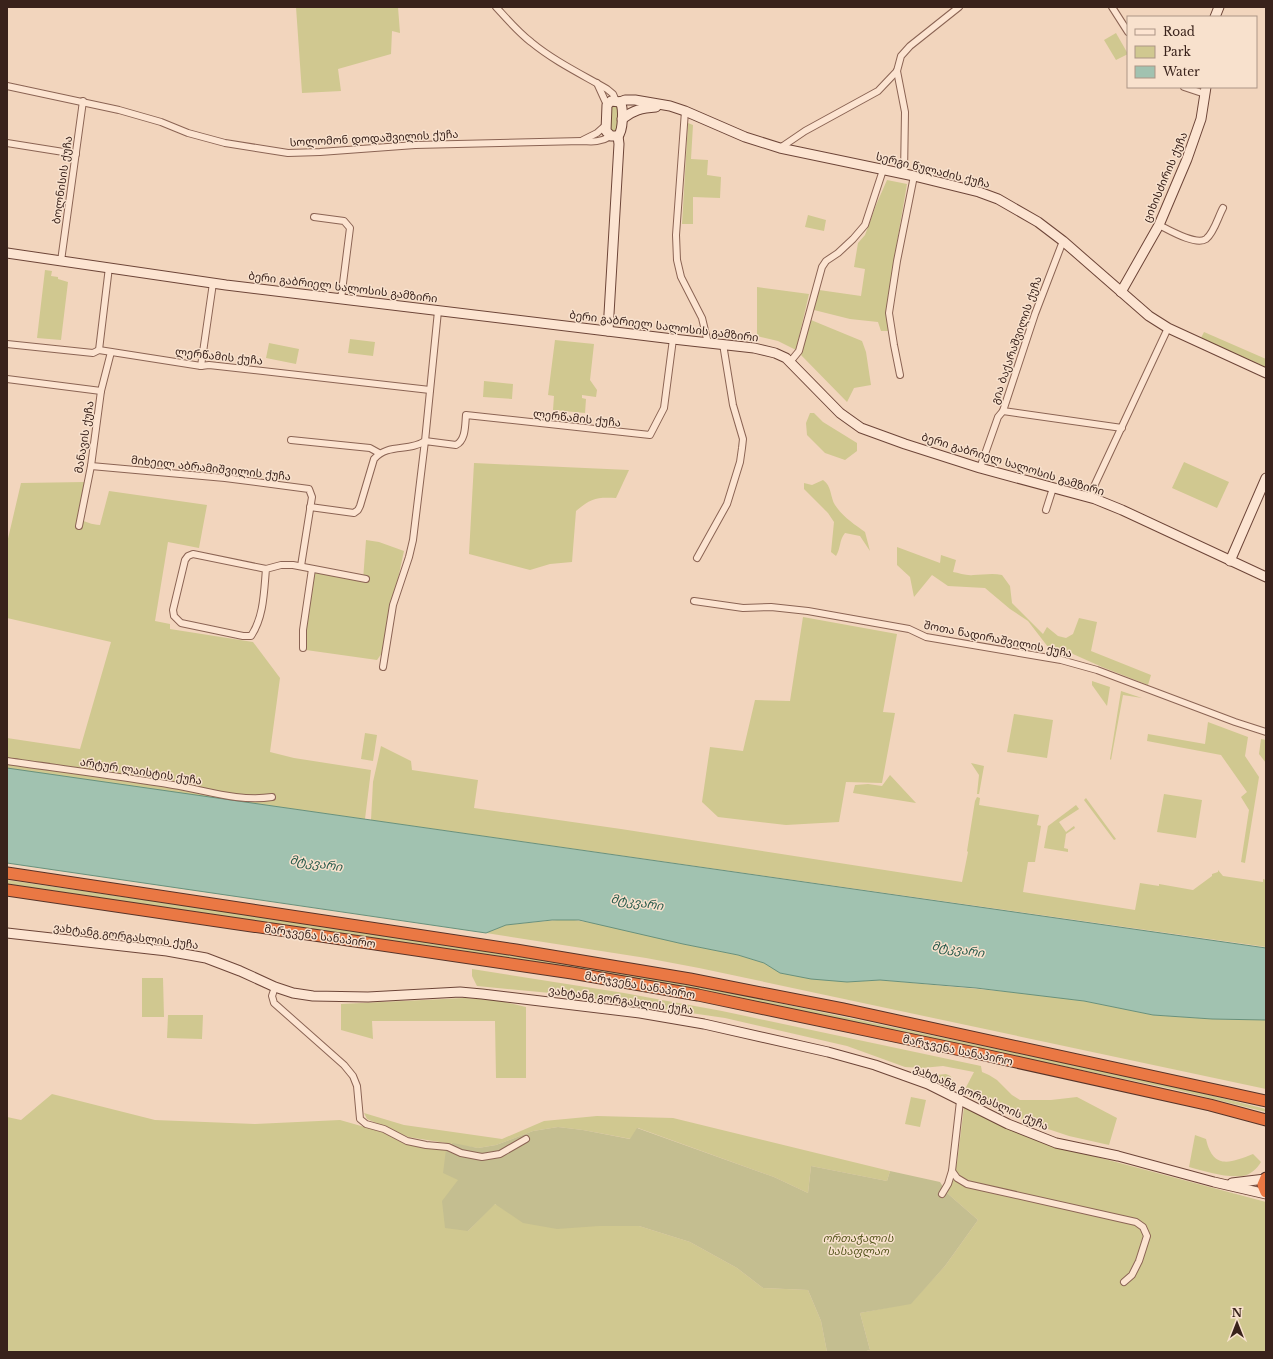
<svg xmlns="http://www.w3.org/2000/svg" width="1273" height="1359" viewBox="0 0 1273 1359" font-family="'Libre Baskerville','Noto Sans Georgian',serif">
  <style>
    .green { fill: #d0c890 }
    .cemetery { fill: #c4be90 }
    .water { fill: #a1c2b0; stroke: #68917c }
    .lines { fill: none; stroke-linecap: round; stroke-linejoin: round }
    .street-casing { stroke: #8b6454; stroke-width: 8 }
    .secondary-casing { stroke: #6d4538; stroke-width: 11 }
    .highway-casing { stroke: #583429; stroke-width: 13 }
    .street { stroke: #fce4d1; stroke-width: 6 }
    .secondary { stroke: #fce4d1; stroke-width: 9 }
    .highway { stroke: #ea7844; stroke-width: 11 }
    .labels { text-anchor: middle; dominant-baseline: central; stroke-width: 3; stroke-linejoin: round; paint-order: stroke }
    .street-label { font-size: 11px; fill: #39221b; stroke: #f8e1cd }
    .park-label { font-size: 11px; font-style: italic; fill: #57571f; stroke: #f8e1cd }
    .water-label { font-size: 12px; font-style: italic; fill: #285a4b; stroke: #f8e1cd }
  </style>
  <rect width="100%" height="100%" fill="#f2d5bd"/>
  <g class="green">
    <path d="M296 7H398L400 33 392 31 391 54 338 69 341 91 302 93Z"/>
    <path d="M1116 33 1128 54 1116 60 1104 40Z"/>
    <path d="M613 106 617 107 618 109 617 128 615 131H611L609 109Z"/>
    <path d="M688 123 693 125 691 159 708 160 707 175 721 177 720 198 693 197V224H682Z"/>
    <path d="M887 180 907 184C902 215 896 245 892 276 889 295 886 313 888 331H881L878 322 850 319 814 310 819 290 861 296 865 269 854 267 858 243 865 235 876 205Z"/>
    <path d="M808 215 826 220 824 231 805 227Z"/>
    <path d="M45 270 52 271 51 276 58 277V279L68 282 61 340 37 338Z"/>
    <path d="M757 287 809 294 796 350 778 341 757 336Z"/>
    <path d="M811 320 862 341 866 352 871 385 854 388 847 402 801 355Z"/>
    <path d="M1204 332 1266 359V367L1201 338Z"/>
    <path d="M350 339 375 342 373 356 348 353Z"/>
    <path d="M555 340 594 344 590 380 597 390 596 397 582 395V398L586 399 585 413 553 410 554 396 548 395Z"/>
    <path d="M269 343 299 349 296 364 266 358Z"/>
    <path d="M484 381 513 384 512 399 483 397Z"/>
    <path d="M810 413H814L823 422 857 443V451L845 460 825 453 807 435 806 423Z"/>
    <path d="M1184 462 1229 482 1217 508 1172 488Z"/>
    <path d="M474 463 629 470 616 498C597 497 591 498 576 511L572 562 550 564 530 570 469 554Z"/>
    <path d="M823 480C832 486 830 497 835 505 843 517 854 524 865 532L870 551 860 536 845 533C839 540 841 548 836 556L831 552 834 522 828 513 804 489V483L812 485Z"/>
    <path d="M85 482 77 519C85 521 92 525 100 525L109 491 207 505 199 548 168 542 155 621 170 624V629L253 642 280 678 270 752 294 758 371 770 365 819 7 769V738L80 749 111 642 7 618V543L21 483Z"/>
    <path d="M366 540 379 542 404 551 382 653 377 660 306 650 307 620 315 571 363 580Z"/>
    <path d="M897 547 940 563 941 555 956 560 953 572C959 573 967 576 973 575 983 575 992 573 1002 575L1010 586 1012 603 1043 634 1047 627 1058 636 1066 638 1073 634 1079 618 1097 622 1091 651 1151 675 1148 685 1102 667 1064 650 1048 647 1028 621 1010 609 985 588 948 586 932 575 914 597 910 577 897 565Z"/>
    <path d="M803 617 897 634 883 712 895 713 882 783 846 782 839 822 786 825 718 817 702 802 710 747 743 751 755 700 790 701Z"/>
    <path d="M1092 681 1110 687 1107 706 1092 685Z"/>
    <path d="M1121 691 1142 698 1123 695 1111 760 1110 759Z"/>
    <path d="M1014 714 1053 720 1047 758 1007 752Z"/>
    <path d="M1208 722 1248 737 1245 756 1259 777 1245 863 1241 862 1249 810 1241 797 1247 792 1221 755 1147 741 1148 734 1205 744Z"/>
    <path d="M365 733 377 735 373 761 361 759Z"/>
    <path d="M1261 739 1266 740V763L1259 754Z"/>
    <path d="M381 746 411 761 412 770 478 780 474 808 621 829 962 882 968 852 967 851 975 801 977 797 980 798 979 805 1039 815 1037 825 1041 826 1035 862H1028L1023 892 1135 910 1140 883 1159 886V884L1193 890 1212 876V874L1218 872V870L1223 876 1263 882V879L1266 880V947L371 820 373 782Z"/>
    <path d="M971 763 984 766 979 794H977L979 775Z"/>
    <path d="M890 775 916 803 853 793 855 785 868 784 882 786Z"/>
    <path d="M1164 794 1202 800 1196 838 1157 832Z"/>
    <path d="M1086 798 1116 839 1114 840 1084 800Z"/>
    <path d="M1076 805 1079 809 1059 822 1066 832 1074 826 1075 828 1066 834 1064 848 1068 849V852L1044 848 1048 826Z"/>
    <path d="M7 880 520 954 693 985 1177 1087 1266 1109V1112L1177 1090 692 988 519 959 7 884Z"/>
    <path d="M568 919 605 925 683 944 738 955 764 963 780 973 847 982 880 980 1041 995 1084 1001 1153 1015 1212 1019 1266 1020V1089L699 968 646 958 486 933 506 925Z"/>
    <path d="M472 969 624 993 722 1011 981 1066 982 1072 989 1075 997 1080 1012 1095 1020 1100H1051L1077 1097 1117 1118 1109 1145 1069 1136 1042 1127 1026 1124 1018 1115 1007 1110 993 1108 963 1093 974 1072 943 1066 922 1068 905 1067 847 1046 725 1018 561 994 477 986 472 976Z"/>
    <path d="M142 978H163L164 1017H142Z"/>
    <path d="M464 998 497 1000 526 1007V1078H496L495 1021H372L373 1039 341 1030V1004Z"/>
    <path d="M168 1015H203L202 1039 167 1038Z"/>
    <path d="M946 1074C953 1076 954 1081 953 1087H949L932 1079 936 1075Z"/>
    <path d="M52 1094 155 1120 255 1124 340 1120 382 1132 405 1143 446 1149 458 1179 468 1231 494 1204 599 1226H639L690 1242 737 1268 763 1288 808 1290 821 1321 827 1352H7V1117L21 1120Z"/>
    <path d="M911 1097 926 1100 920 1127 905 1124Z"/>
    <path d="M964 1107 1052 1145 1266 1202V1352H863L870 1350 860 1313 911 1303 945 1266 978 1220 947 1193 957 1163Z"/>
    <path d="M364 1113 404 1125 502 1139 544 1121 597 1116 673 1118 890 1171 887 1181 811 1166 808 1193 774 1177 638 1128 631 1139 583 1130 558 1127 533 1131 496 1145 478 1148 408 1137 367 1119Z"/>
    <path d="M1195 1135 1206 1139C1213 1170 1230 1163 1253 1154L1261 1162C1257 1169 1250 1175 1242 1176 1226 1178 1204 1171 1189 1167Z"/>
  </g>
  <path class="cemetery" d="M558 1127 583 1130 630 1139 637 1128 774 1177 808 1193 811 1166 887 1181 890 1171 940 1182 947 1193 978 1220 945 1266 911 1304 860 1313 870 1350 863 1352H827L821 1321 808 1290 763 1288 737 1268 690 1242 639 1226H599L557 1229 523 1223 495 1204 468 1231 445 1228 442 1201 458 1180 443 1173 446 1149 453 1143 478 1148 496 1145 533 1131Z"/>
  <path class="water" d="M7 768 1266 948V1020L1212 1019 1153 1015 1084 1001 976 988 880 980 847 982 811 979 780 973 764 963 738 955 683 944 579 920H552L506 925 486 933 7 863Z"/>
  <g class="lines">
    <defs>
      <g id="street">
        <path d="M496 7C507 19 518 32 531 42 554 61 581 74 607 89L613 94 616 101"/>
        <path d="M1112 7 1128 32"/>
        <path d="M897 71 905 112 904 174"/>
        <path d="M597 83 607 105"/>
        <path d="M7 86 119 110 161 122 188 133 225 143 288 153 320 152 415 145 582 141C593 142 601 142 611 136"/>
        <path d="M1184 87 1205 94"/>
        <path d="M685 111 676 235 677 260 681 277 702 318 708 343"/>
        <path d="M583 140 597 133 606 125"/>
        <path d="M7 143 76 154"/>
        <path d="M780 148 805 131 878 91 897 71 901 56 910 46 959 7"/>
        <path d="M314 217 344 221 350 228 341 299"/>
        <path d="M1159 225C1169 230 1196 246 1206 239 1214 233 1218 217 1223 208"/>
        <path d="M61 261 83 101"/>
        <path d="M7 344 93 353 99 350 201 366 209 365 430 390"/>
        <path d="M99 350 109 267"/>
        <path d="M790 362 799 351 822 267 826 261 838 253 853 239 865 225 883 170"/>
        <path d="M201 366 213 283"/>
        <path d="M900 375 894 345 889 313 897 261 914 176"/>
        <path d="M7 379 101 391"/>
        <path d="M1003 411 1122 428"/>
        <path d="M291 440 370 448 379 453"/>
        <path d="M91 466 225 478 309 489 312 497 301 566"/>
        <path d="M980 468 998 417 1003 411 1035 314 1063 241"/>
        <path d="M1089 497 1168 328"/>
        <path d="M310 507 354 513 358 510 360 506 374 459C388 443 409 452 425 441L438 311"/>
        <path d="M1046 510 1053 488"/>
        <path d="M79 526 91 466 101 391 111 352"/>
        <path d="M697 558 727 504 740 462 742 448 743 439 733 405 723 344"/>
        <path d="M266 569C264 591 264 617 251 636H243L181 623 174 616 173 610 185 560 188 556 193 554 266 569 281 565H293L366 579"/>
        <path d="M694 601 743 608 771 607 808 611 909 629 926 637 1061 660 1097 670 1235 722 1266 732"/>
        <path d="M303 648V630L312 569"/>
        <path d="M383 667 393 605 409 557 413 540 425 441 456 445C466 440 465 425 466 415L650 435 664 408 673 339"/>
        <path d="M7 761C62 769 118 776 173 785 205 790 238 802 272 797"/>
        <path d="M275 987 272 996 274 1003 344 1065 353 1076 357 1086 360 1119 366 1124 384 1129 407 1141 426 1145 448 1147 461 1153 482 1157 500 1154 526 1139"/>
        <path d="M960 1101 952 1171 957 1178 967 1184 1136 1222 1143 1227 1147 1236 1139 1261 1132 1275 1124 1282"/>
        <path d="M942 1194 948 1184 952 1171"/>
      </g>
      <g id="secondary">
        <path d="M1215 17 1219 7"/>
        <path d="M620 102 625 100H635L670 106 685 111 745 137 780 148 914 176 979 192 998 199 1038 222 1063 241 1149 316 1168 328 1266 373"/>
        <path d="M622 119C633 110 642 108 656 107"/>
        <path d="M618 136H611L606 131 607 105 611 101 620 102"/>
        <path d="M618 136C623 131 624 108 620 102"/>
        <path d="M7 253 226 285 673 339 754 348 775 353 786 358 840 413 861 428 905 444 980 468 1095 499 1122 510 1266 577"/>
        <path d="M1121 292 1159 225 1187 159 1201 119 1206 87"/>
        <path d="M608 331 619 144 618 136"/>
        <path d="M1230 561 1266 478"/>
        <path d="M7 933 167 951 206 958 240 971 275 987 293 993 313 996 368 997 460 992 482 994 640 1013 704 1024 828 1052 875 1065 928 1084 1008 1124 1056 1143 1118 1156 1214 1182 1266 1194"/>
        <path d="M1232 1183 1265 1179"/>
      </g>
      <g id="highway">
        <path d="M7 873 516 950 690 979 843 1009 1266 1101"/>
        <path d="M7 890 572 973 698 995 980 1054 1210 1105 1266 1120"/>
        <path d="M1266 1178 1263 1185 1266 1192"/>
      </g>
    </defs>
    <use href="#street" class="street-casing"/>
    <use href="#secondary" class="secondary-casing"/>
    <use href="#highway" class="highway-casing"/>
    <use href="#street" class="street"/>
    <use href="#secondary" class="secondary"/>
    <use href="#highway" class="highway"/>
  </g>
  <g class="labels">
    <g class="street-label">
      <text transform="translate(374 138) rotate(-3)">სოლომონ დოდაშვილის ქუჩა</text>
      <text transform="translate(933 170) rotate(14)">სერგი წულაძის ქუჩა</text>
      <text transform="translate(1165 177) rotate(-67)">ციხისძირის ქუჩა</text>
      <text transform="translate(62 180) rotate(-82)">ბოლნისის ქუჩა</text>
      <text transform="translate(343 287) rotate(7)">ბერი გაბრიელ სალოსის გამზირი</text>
      <text transform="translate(664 326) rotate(7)">ბერი გაბრიელ სალოსის გამზირი</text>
      <text transform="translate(1016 340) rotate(-71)">გია ბაქარაშვილის ქუჩა</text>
      <text transform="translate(219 356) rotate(6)">ლერწამის ქუჩა</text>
      <text transform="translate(577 418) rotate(6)">ლერწამის ქუჩა</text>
      <text transform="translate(84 437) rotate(-81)">მანავის ქუჩა</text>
      <text transform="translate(1013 464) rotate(17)">ბერი გაბრიელ სალოსის გამზირი</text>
      <text transform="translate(211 468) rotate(6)">მიხეილ აბრამიშვილის ქუჩა</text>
      <text transform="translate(998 639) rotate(11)">შოთა ნადირაშვილის ქუჩა</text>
      <text transform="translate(141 771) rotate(9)">არტურ ლაისტის ქუჩა</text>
      <text transform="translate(126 936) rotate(7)">ვახტანგ გორგასლის ქუჩა</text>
      <text transform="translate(320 936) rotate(8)">მარჯვენა სანაპირო</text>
      <text transform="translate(640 985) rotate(10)">მარჯვენა სანაპირო</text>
      <text transform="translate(621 1000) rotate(8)">ვახტანგ გორგასლის ქუჩა</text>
      <text transform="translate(958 1050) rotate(12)">მარჯვენა სანაპირო</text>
      <text transform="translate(981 1097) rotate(24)">ვახტანგ გორგასლის ქუჩა</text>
    </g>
    <g class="park-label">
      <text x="858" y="1238">ორთაჭალის<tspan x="858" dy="13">სასაფლაო</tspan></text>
    </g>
    <g class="water-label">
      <text transform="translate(316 863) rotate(8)">მტკვარი</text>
      <text transform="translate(637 902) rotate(8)">მტკვარი</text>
      <text transform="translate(958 949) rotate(8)">მტკვარი</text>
    </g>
  </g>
  <rect width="1273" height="1359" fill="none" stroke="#39221b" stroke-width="16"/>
  <rect x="1127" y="16" width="130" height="72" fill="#f8e1cd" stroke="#ac9586"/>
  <rect x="1135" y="29" width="20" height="6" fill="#fce4d1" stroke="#ac9586"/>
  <text x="1163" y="36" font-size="12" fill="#39221b">Road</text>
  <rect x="1135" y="46" width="20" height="12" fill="#d0c890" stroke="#ac9586"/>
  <text x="1163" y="56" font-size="12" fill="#39221b">Park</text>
  <rect x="1135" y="66" width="20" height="12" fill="#a1c2b0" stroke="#ac9586"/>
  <text x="1163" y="76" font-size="12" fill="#39221b">Water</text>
  <g transform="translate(1237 1323)" stroke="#f8e1cd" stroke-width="3" paint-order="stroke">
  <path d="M0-3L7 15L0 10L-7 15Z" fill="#39221b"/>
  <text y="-6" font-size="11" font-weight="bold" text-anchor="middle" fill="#39221b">N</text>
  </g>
</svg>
